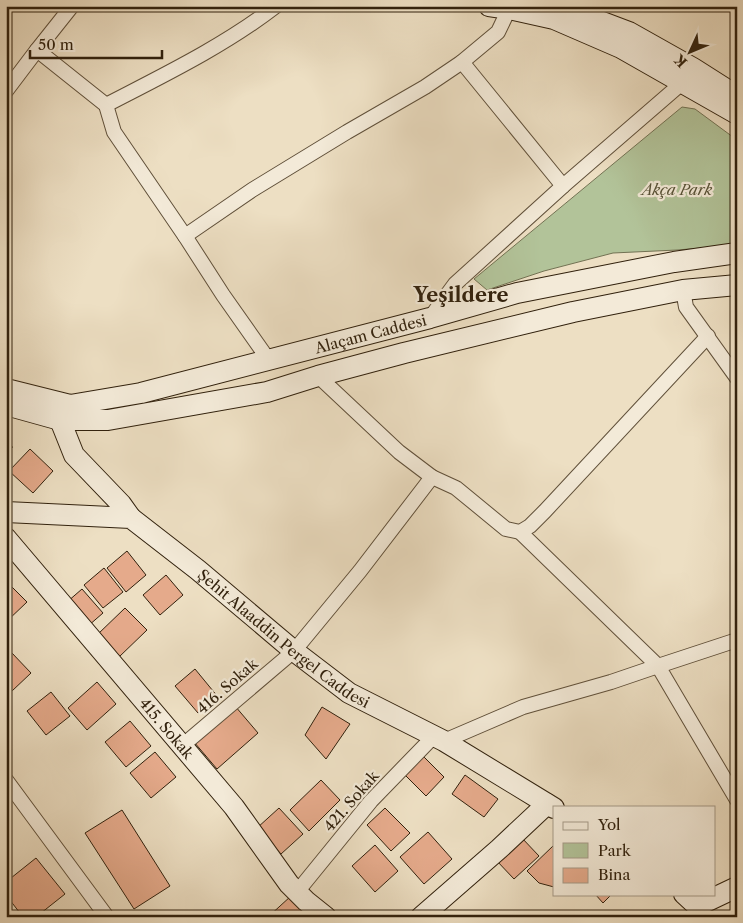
<svg xmlns="http://www.w3.org/2000/svg" width="743" height="923" viewBox="0 0 743 923" font-family="'Libre Caslon Text',serif">
  <style>
    .green { fill: #b2c399; stroke: #727253 }
    .building { fill: #e5aa8b; stroke: #31210d }
    .lines { fill: none; stroke-linecap: round; stroke-linejoin: round }
    .street-casing { stroke: #60503a; stroke-width: 16 }
    .secondary-casing { stroke: #31210d; stroke-width: 22 }
    .street { stroke: #f3ead8; stroke-width: 14 }
    .secondary { stroke: #f3ead8; stroke-width: 20 }
    .labels { text-anchor: middle; dominant-baseline: central; stroke-width: 4.5; stroke-linejoin: round; paint-order: stroke }
    .park-label { font-size: 15px; font-style: italic; fill: #585237; stroke: #f3ead8 }
    .street-label { font-size: 15px; fill: #31210d; stroke: #f3ead8 }
    .district-label { font-size: 20px; font-weight: bold; fill: #31210d; stroke: #f3ead8 }
  </style>
  <rect width="100%" height="100%" fill="#eddfc3"/>
  <filter id="stains"><feTurbulence type="fractalNoise" baseFrequency=".004" numOctaves="4"/><feColorMatrix values="0 0 0 0 .2 0 0 0 0 .09 0 0 0 0 .02 0 0 0 .5 -.17"/></filter>
  <radialGradient id="worn" r=".72"><stop offset=".6" stop-color="#630" stop-opacity="0"/><stop offset="1" stop-color="#630" stop-opacity=".3"/></radialGradient>
  <path class="green" d="M682 107 695 109 737 140V245L677 250 613 253 544 271 487 290 474 279Z"/>
  <g class="building">
    <path d="M6 445 13 447 6 453Z"/>
    <path d="M30 449 53 471 33 493 9 471Z"/>
    <path d="M127 551 146 575 126 592 107 568Z"/>
    <path d="M104 568 123 592 103 608 84 585Z"/>
    <path d="M166 575 183 595 160 615 143 595Z"/>
    <path d="M6 581 27 602 6 622Z"/>
    <path d="M82 589 103 613 88 626 67 602Z"/>
    <path d="M125 608 147 630 119 657 97 635Z"/>
    <path d="M11 652 31 673 12 691 6 685V656Z"/>
    <path d="M195 669 218 697 198 713 175 686Z"/>
    <path d="M97 682 116 704 87 730 68 708Z"/>
    <path d="M51 692 70 716 46 735 27 711Z"/>
    <path d="M235 706 258 733 217 769 194 742Z"/>
    <path d="M322 707 350 724 326 759 305 735Z"/>
    <path d="M130 721 151 746 126 767 105 742Z"/>
    <path d="M155 752 176 777 151 798 130 773Z"/>
    <path d="M423 756 444 777 426 796 405 775Z"/>
    <path d="M465 775 498 799 484 817 452 794Z"/>
    <path d="M321 780 340 800 309 831 290 810Z"/>
    <path d="M279 808 303 834 281 854 257 828Z"/>
    <path d="M385 808 410 833 391 851 367 825Z"/>
    <path d="M122 810 170 886 134 909 85 833Z"/>
    <path d="M428 832 452 859 424 884 400 857Z"/>
    <path d="M521 837 539 856 514 879 496 860Z"/>
    <path d="M375 845 398 871 375 892 352 866Z"/>
    <path d="M554 845V887L539 883 527 871Z"/>
    <path d="M36 858 65 894 36 917H23L6 895V882Z"/>
    <path d="M595 894H612L603 903Z"/>
    <path d="M291 896 310 917H268Z"/>
    <path d="M6 904 16 917H6Z"/>
  </g>
  <g class="lines">
    <defs>
      <g id="street">
        <path d="M37 50 72 6"/>
        <path d="M462 62 563 186"/>
        <path d="M6 91 37 50 106 105 114 132 185 236 223 295 268 359"/>
        <path d="M106 105C164 75 224 46 276 6"/>
        <path d="M185 236 252 190 347 132 425 87 462 62 498 32 509 9 508 6"/>
        <path d="M683 290 686 307 737 378"/>
        <path d="M430 318 455 284 563 186 682 83"/>
        <path d="M318 376 399 452 432 477"/>
        <path d="M520 532 658 666 737 800"/>
        <path d="M444 741 523 707 611 682 658 666 737 640"/>
        <path d="M182 746 294 651 360 571 432 477 456 488 506 529 520 532 530 526 545 511 708 336"/>
        <path d="M6 780 107 917"/>
        <path d="M297 892 371 801 434 736"/>
      </g>
      <g id="secondary">
        <path d="M489 6 509 9 554 19 621 48 737 114"/>
        <path d="M560 6 629 32 693 68 737 96"/>
        <path id="s1" d="M6 389 70 405 141 393 430 318 517 293 674 262 737 253"/>
        <path d="M6 405 60 420H108L267 392 318 376 404 353 573 312 683 290 737 285"/>
        <path d="M60 420 74 455 121 504 131 518"/>
        <path id="s2" d="M6 512 131 518 198 570 294 651 349 693 444 741 554 808"/>
        <path id="s3" d="M6 538 234 807 289 884 306 901 326 917"/>
        <path d="M684 894 697 906 737 887"/>
        <path d="M421 917 499 849 547 804"/>
      </g>
    </defs>
    <use href="#street" class="street-casing"/>
    <use href="#secondary" class="secondary-casing"/>
    <use href="#street" class="street"/>
    <use href="#secondary" class="secondary"/>
  </g>
  <g class="labels">
    <g class="park-label">
      <text x="677" y="189">Akça Park</text>
    </g>
    <g class="street-label">
      <text stroke="none"><textPath href="#s1" startOffset="375">Alaçam Caddesi</textPath></text>
      <text stroke="none"><textPath href="#s2" startOffset="320">Şehit Alaaddin Pergel Caddesi</textPath></text>
      <text transform="translate(227 686) rotate(-41)">416. Sokak</text>
      <text stroke="none"><textPath href="#s3" startOffset="249">415. Sokak</textPath></text>
      <text transform="translate(351 801) rotate(-49)">421. Sokak</text>
    </g>
    <g class="district-label">
      <text x="461" y="295">Yeşildere</text>
    </g>
  </g>
  <rect width="743" height="923" fill="none" stroke="#eddfc3" stroke-width="25"/>
  <rect x="8" y="8" width="728" height="908" fill="none" stroke="#31210d" stroke-width="2.5"/>
  <rect x="12" y="12" width="718" height="898" fill="none" stroke="#31210d"/>
  <rect x="553" y="806" width="162" height="90" fill="#f3ead8" stroke="#a59a87"/>
  <rect x="563" y="822" width="25" height="8" fill="#f3ead8" stroke="#a59a87"/>
  <text x="598" y="830" font-size="15" fill="#31210d">Yol</text>
  <rect x="563" y="843" width="25" height="15" fill="#b2c399" stroke="#a59a87"/>
  <text x="598" y="856" font-size="15" fill="#31210d">Park</text>
  <rect x="563" y="868" width="25" height="15" fill="#e5aa8b" stroke="#a59a87"/>
  <text x="598" y="880" font-size="15" fill="#31210d">Bina</text>
  <g transform="translate(690 52) rotate(226)" stroke="#f3ead8" stroke-width="4" paint-order="stroke">
  <path d="M0-4L9 19L0 12L-9 19Z" fill="#31210d"/>
  <text y="-8" font-size="14" font-weight="bold" text-anchor="middle" fill="#31210d">K</text>
  </g>
  <path d="M30 50v8h132v-8" fill="none" stroke="#31210d" stroke-width="2.5"/>
  <text x="38" y="50" font-size="15" fill="#31210d" stroke="#f3ead8" stroke-width="4" paint-order="stroke">50 m</text>
  <rect width="100%" height="100%" filter="url(#stains)"/>
  <rect width="100%" height="100%" fill="url(#worn)"/>
</svg>
